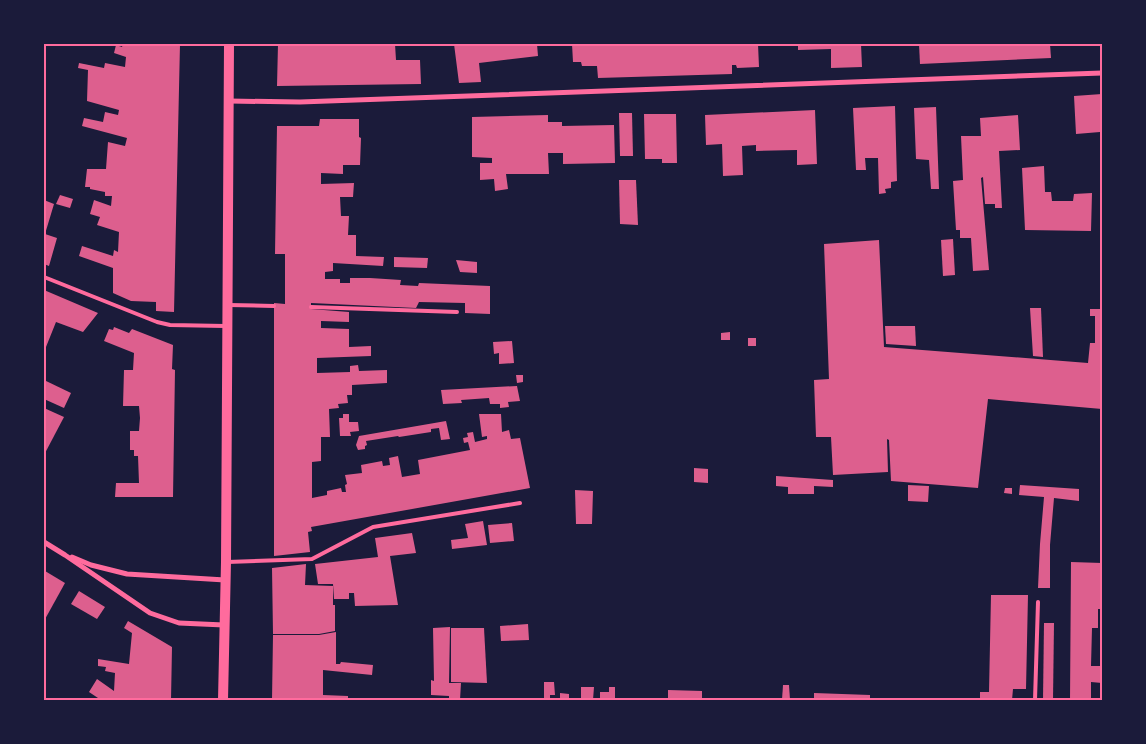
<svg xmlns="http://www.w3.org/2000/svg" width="1146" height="744" viewBox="0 0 1146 744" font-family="Manrope,sans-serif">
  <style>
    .building { fill: #dd5f8e }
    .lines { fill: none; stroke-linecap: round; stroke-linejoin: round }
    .service { stroke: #ff6b9d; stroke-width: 4 }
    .minor { stroke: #ff6b9d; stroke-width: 5 }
    .secondary { stroke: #ff6b9d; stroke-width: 10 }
    .neatline { fill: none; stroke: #ff6b9d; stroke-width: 2 }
  </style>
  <rect width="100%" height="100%" fill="#1b1b3a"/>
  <g class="building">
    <path d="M123 44H180L174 312 156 311V302L131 301 113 293V268L79 256 82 246 113 256 114 250 118 252 119 232 97 225 100 217 90 214 94 200 111 206 112 196H105V192L90 189V187H85L87 169H106L108 142 125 146 127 138 82 126 84 118 103 122 105 112 118 115 119 110 87 101 88 70 78 68 79 63 104 68 105 63 125 67 126 57 114 53 116 45 122 47Z"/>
    <path d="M278 44H395L396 60H420L421 84 277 86Z"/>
    <path d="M454 44H537L538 56 479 63 481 82 459 83Z"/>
    <path d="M572 44H758L759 67 737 68 736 65H732V74L598 78 597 66H582L581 62H573Z"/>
    <path d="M798 44H861L862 67 831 68V49L798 50Z"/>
    <path d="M919 44H1050L1051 58 920 64Z"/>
    <path d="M1102 94V143H1101L1100 132 1076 134 1074 96Z"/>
    <path d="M895 106 897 181 891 182V188L885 189 886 193 879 194 878 158H865L866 170H856L853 108Z"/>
    <path d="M936 107 939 189H931L929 160 916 159 914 108Z"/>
    <path d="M815 110 817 164 797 165V150L756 151V145L742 146 743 175 723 176 722 144 706 145 705 115Z"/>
    <path d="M619 113H632L633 156H620Z"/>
    <path d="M644 114H676L677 163H662V159H645Z"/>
    <path d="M548 115V122H562V126L614 125 615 163 563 164V153H548L549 174H506L508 189 495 191 494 179 480 180V163H492V158L472 157V117Z"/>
    <path d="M1018 115 1020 150 999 151 1002 208H995V204H985L983 177 981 178 989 270 973 271 971 238H960V230H956L953 181 963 180 961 136H981L980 118Z"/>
    <path d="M320 119H359V137L361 138 360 165H343V174L321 173V184L354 183 353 197H340L341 216H349L348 235H356V256L384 257 383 266 333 263V271L325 272V279H340V283H350V278H370L401 280 400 285 418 286 419 283 490 286V314L465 313V303L419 302 416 308 311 303V309L349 312V322L321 321V328L349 329V347L371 346V356L317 358V373L350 372V366L358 365 359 371 387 370V383L352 385V395H347L348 403 338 404 339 408 329 409 330 437H321V461L312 462V498L327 495V491L341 488 342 492H346L345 485 347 484 345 475 362 473 361 465 382 461 383 466 390 465 389 458 398 456 402 477 420 474 418 460 470 450 468 442 464 443 463 438 468 437 467 433 473 432 475 442 487 439V436L482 437 479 414H501L502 432 509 430 511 439 520 438 530 488 311 527 312 531 308 532 310 552 274 556V303L285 304V254H275L277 126H319Z"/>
    <path d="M1044 166 1045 192H1051L1052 201H1073L1074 194 1092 193 1091 231 1025 230 1022 168Z"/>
    <path d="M619 180H636L638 225 620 224Z"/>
    <path d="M60 195 73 199 70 208 56 204Z"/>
    <path d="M44 200 54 204 45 234 57 238 49 266 44 264Z"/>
    <path d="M953 239 955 275 943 276 941 240Z"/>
    <path d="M879 240 884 347 1088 363 1090 343H1095V316H1090V309H1102V409L988 399 978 488 891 481 889 440 887 439 888 472 833 475 831 437H816L814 380 829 379 824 244Z"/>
    <path d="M394 257 428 258 427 268 394 267Z"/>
    <path d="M456 260 477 262V273L460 272Z"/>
    <path d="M44 290 98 313 83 332 56 322 44 352Z"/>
    <path d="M1030 308H1041L1043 357 1033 356Z"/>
    <path d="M885 326H915L916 346 886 344Z"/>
    <path d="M114 327 129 333 132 329 173 345 172 369 175 370 173 497H115L116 483H139L138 456H134V450H130V431H139L140 418 139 406H123L124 370H133L134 353 104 341 109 329 113 330Z"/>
    <path d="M730 332V340H721V333Z"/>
    <rect x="748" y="338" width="8" height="8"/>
    <path d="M512 341 514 363 499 364V353L494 354 493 342Z"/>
    <path d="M516 375H523V382L517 383Z"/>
    <path d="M44 380 71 393 64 408 44 399Z"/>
    <path d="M517 386 520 401 508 402 509 407 500 408V404H490L489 398 461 400 462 403 443 404 441 390Z"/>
    <path d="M44 408 64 417 44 455Z"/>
    <path d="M343 414H349V422H358L359 431 350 432 351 436H340L339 418H343Z"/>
    <path d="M446 421 450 439 441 440 439 428 431 429V432L399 437 398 436 366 441 367 445 365 446V449L358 450 356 445 359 436Z"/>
    <path d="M694 468 708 469V483L694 482Z"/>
    <path d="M776 476 833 480V487L814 486V494H788V487L776 486Z"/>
    <path d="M908 485 929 486 928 502 908 501Z"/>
    <path d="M1020 485 1079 489V501L1054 498 1050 545V588H1038L1040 544 1044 497 1019 495Z"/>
    <path d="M1005 488H1012V494L1004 493Z"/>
    <path d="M575 490 593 491 592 524H576Z"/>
    <path d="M483 521 487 545 452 549 451 540 468 538 465 524Z"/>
    <path d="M512 523 514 541 490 543 488 525Z"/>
    <path d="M412 533 416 553 390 556 398 605 355 606 354 593H349V599H334L333 584H318L315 564 378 557 375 538Z"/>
    <path d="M1071 562 1102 563V609H1098V628H1092L1091 666H1102V683L1091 682V700H1070Z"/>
    <path d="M306 564 305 585 333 586V605H335V631L319 634H273L272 568Z"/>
    <path d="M45 571 65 583 44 621V573Z"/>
    <path d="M79 591 105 607 97 619 71 604Z"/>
    <path d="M991 595H1028L1026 689H1013L1012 700H980V692H989Z"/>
    <path d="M128 621 172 647 171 700H101L89 692 97 679 114 691 115 673 105 671 106 667 98 666V659L129 664 132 633 124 628Z"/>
    <path d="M1044 623H1054L1053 700H1043Z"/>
    <path d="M528 624 529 640 501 641 500 626Z"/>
    <path d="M450 627 449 683H461L460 700H449V696L431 695V680L434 681 433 628Z"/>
    <path d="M451 628H484L487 683 451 682Z"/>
    <path d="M336 632V664H340L341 662 373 665 372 675 323 670V695L348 696V700H272L273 635H319Z"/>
    <path d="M544 682H554L555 695H550V700H544Z"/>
    <path d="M783 685H789L790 700H782Z"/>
    <path d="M581 687H594L593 700H560V693L569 694V698H581Z"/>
    <path d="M609 687H615V700H600V692H609Z"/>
    <path d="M668 690 702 691V700H668Z"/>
    <path d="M814 693 870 695V700H814Z"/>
  </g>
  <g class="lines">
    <g class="service">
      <path d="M44 277 157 322 170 325 225 326"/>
      <path d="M228 305 274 306"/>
      <path d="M311 307 457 312"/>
      <path d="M227 562 312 559 373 527 520 503"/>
      <path d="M1035 700 1038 602"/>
    </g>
    <g class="minor">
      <path d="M229 101 300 102 1102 73"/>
      <path d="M44 542 65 555 150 613 179 623 224 625"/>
      <path d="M72 557 91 565 127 574 225 580"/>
    </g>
    <path class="secondary" d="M223 700 226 562 229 44"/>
  </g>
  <rect width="1146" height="744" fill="none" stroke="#1b1b3a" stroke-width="90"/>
  <rect x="45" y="45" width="1056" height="654" class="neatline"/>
</svg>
